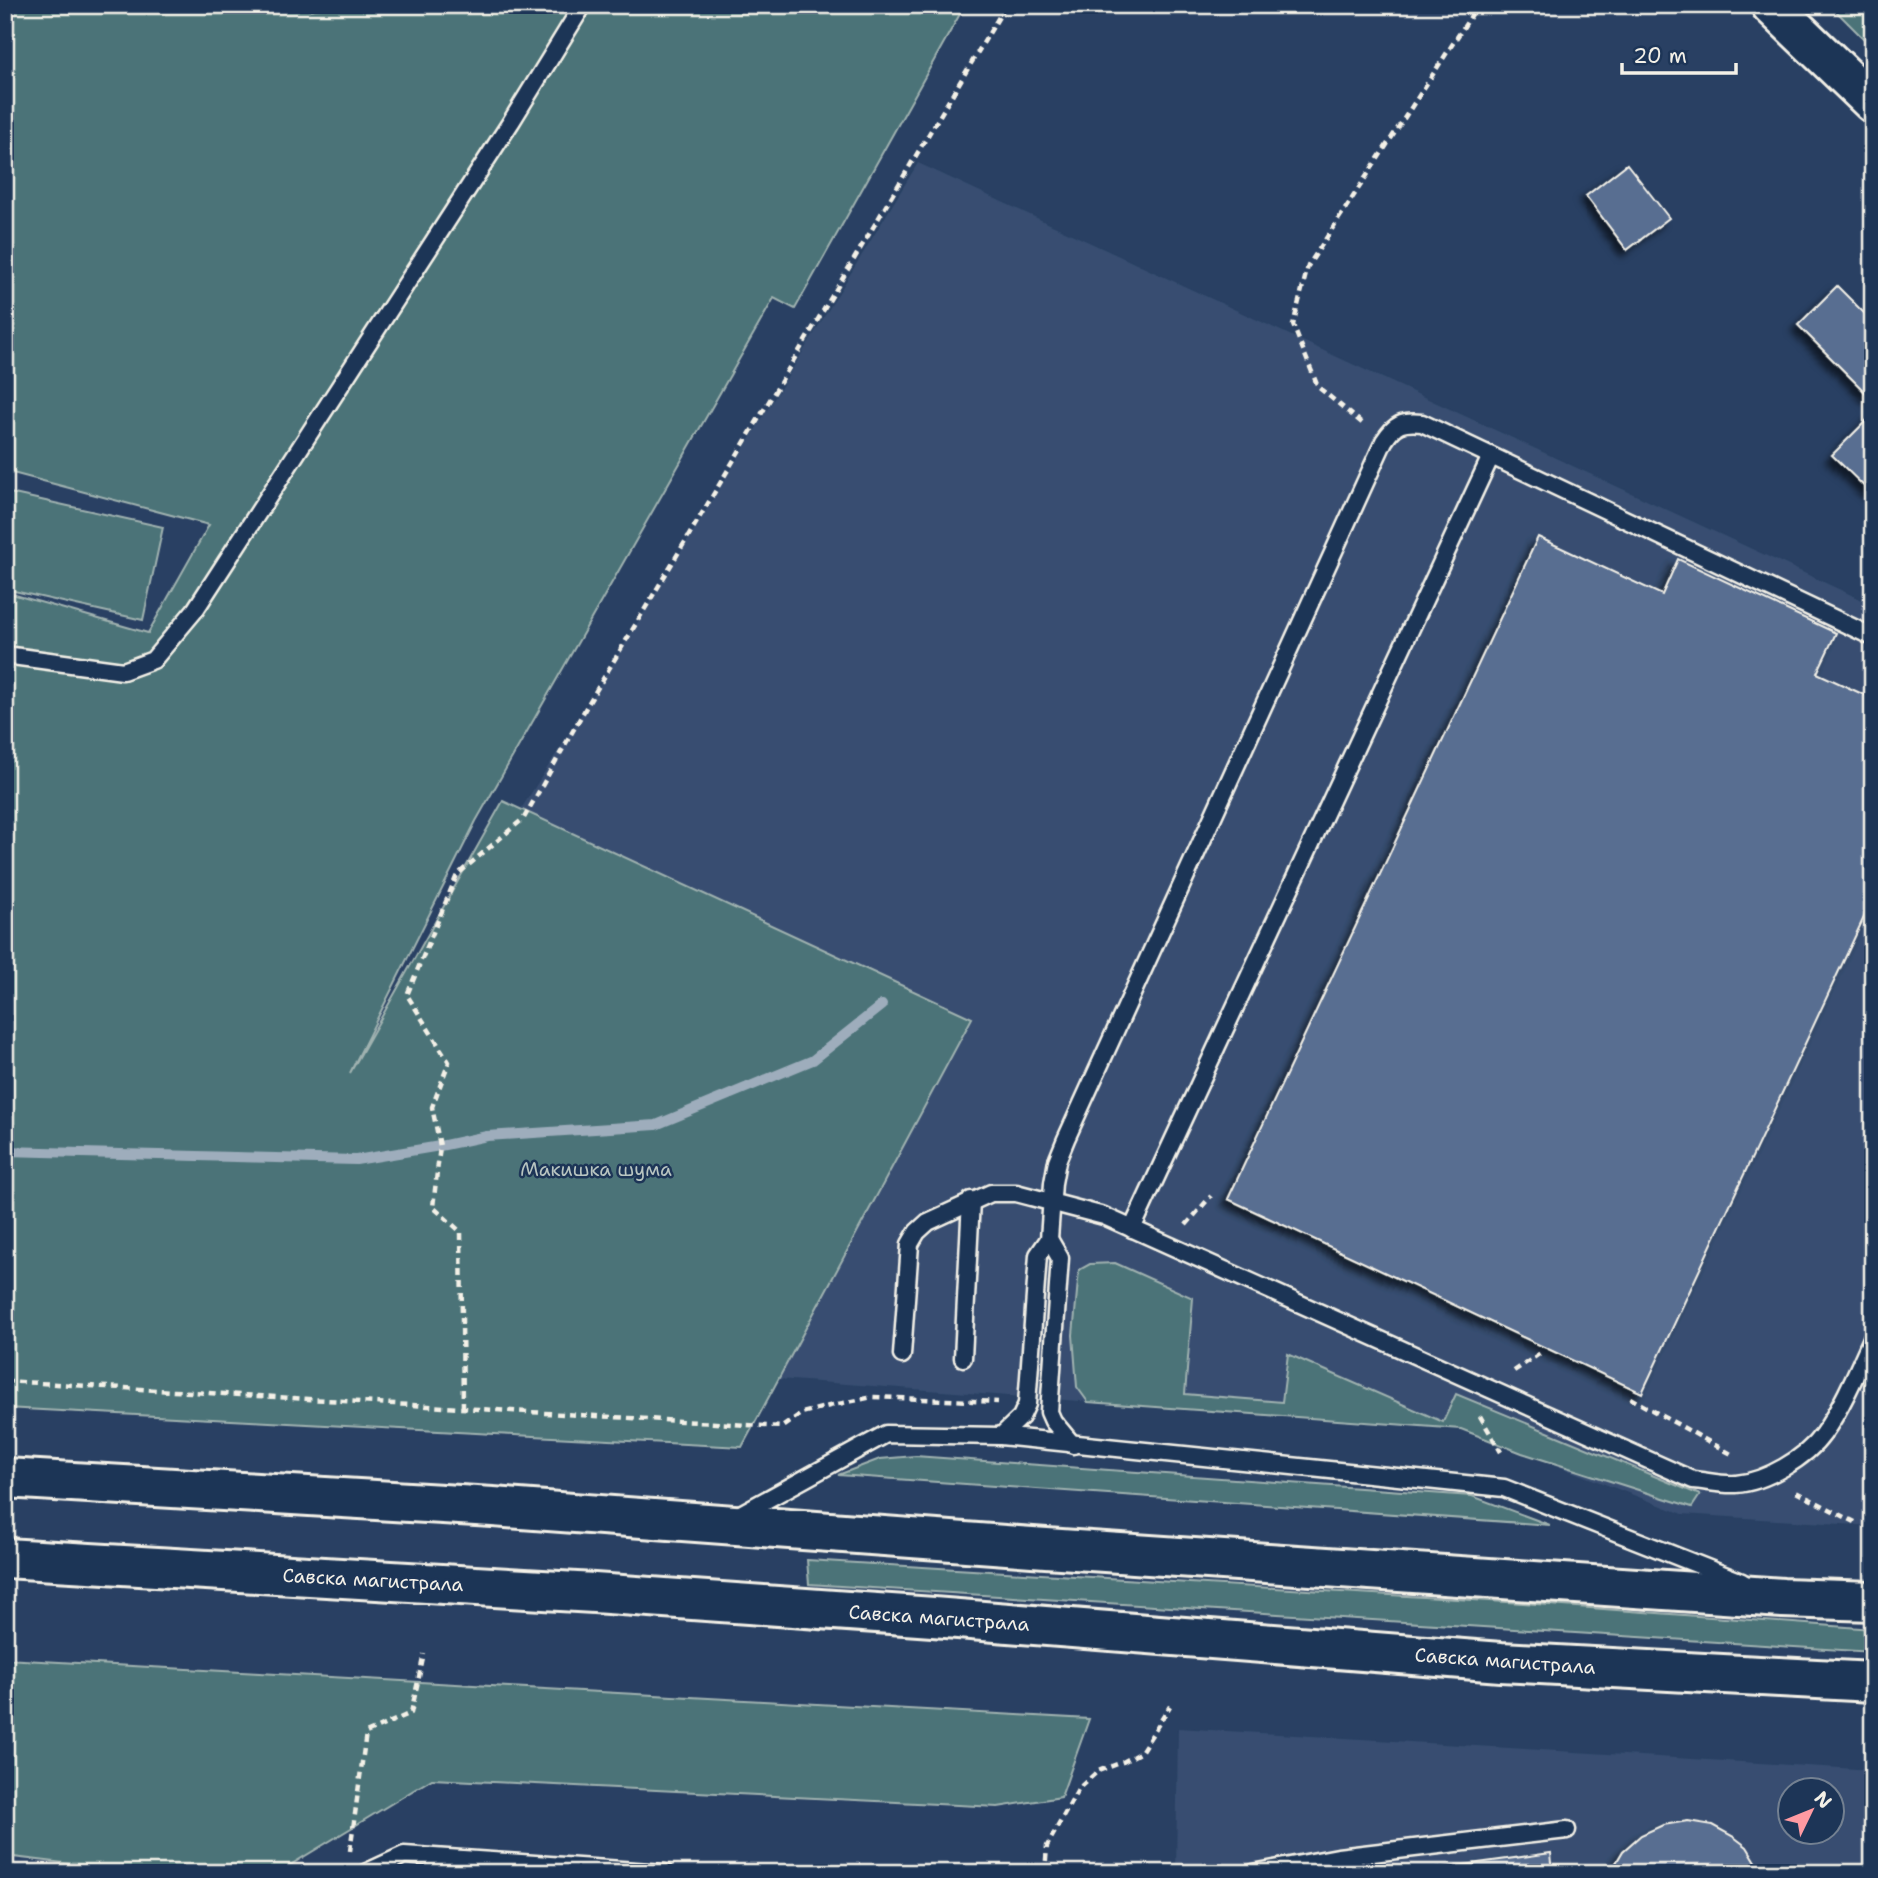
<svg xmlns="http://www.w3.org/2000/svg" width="1878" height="1878" viewBox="0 0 1878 1878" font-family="'Shantell Sans',sans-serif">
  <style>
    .built { fill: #374e71; fill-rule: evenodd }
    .green { fill: #4b7378; stroke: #a0b2b0; stroke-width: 2 }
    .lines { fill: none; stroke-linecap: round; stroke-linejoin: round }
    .stream { stroke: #9eadbc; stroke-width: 10 }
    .building { fill: #586e91; stroke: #f4f1e8; stroke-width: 2; filter: url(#shadow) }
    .service-casing { stroke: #f4f1e8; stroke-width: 21 }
    .tertiary-casing { stroke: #f4f1e8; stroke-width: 44 }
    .primary-casing { stroke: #f4f1e8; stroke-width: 44 }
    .path { stroke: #f4f1e8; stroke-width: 4.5; stroke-dasharray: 7 5; stroke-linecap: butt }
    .service { stroke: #1d3557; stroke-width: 16 }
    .tertiary { stroke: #1d3557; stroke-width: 38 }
    .primary { stroke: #1d3557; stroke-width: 38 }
    .labels { text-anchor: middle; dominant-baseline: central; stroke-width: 5; stroke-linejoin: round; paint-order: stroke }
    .park-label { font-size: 19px; fill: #b9c5c1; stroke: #1d3557 }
    .street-label { font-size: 19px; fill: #f4f1e8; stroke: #1d3557 }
  </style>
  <defs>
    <filter id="shadow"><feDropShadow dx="-6" dy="6" stdDeviation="3.5" flood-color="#0009"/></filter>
  </defs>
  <rect width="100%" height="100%" fill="#294063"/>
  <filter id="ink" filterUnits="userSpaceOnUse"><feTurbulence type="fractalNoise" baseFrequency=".0143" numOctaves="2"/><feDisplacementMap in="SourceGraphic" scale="14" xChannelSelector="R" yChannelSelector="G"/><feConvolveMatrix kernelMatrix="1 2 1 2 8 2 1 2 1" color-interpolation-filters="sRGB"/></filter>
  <g filter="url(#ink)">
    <g class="built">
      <path d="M918 163 1873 605V1526L1683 1514 1461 1429 778 1379 972 1018 521 809 588 704Z"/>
      <path d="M1178 1728 1873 1770V1873H1176ZM1790 1790H1832V1832H1790Z"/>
    </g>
    <g class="green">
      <path d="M5 5H304L309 10 341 5H965L795 309 774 298 476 821 350 1073 503 801 972 1018 742 1447 5 1408V592L148 633 209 525 5 471Z"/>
      <path d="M1830 5H1873V48Z"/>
      <path d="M5 492 163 527 143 620 5 589Z"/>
      <path d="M1115 1263 1193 1298 1185 1394 1282 1402 1288 1354 1443 1422 1456 1394 1700 1495 1692 1507 1522 1453 1461 1429 1088 1402 1077 1387 1073 1335 1079 1270 1090 1264Z"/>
      <path d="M915 1456 1472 1496 1550 1525 838 1475 880 1459Z"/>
      <path d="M807 1560 1523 1603 1873 1629V1652L809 1584Z"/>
      <path d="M5 1659 1089 1719 1061 1797 998 1807 432 1779 277 1873H147L5 1856Z"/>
    </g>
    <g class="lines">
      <path class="stream" d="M5 1151 356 1160 440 1146 487 1136 656 1125 813 1060 882 1005"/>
    </g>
    <g class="building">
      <path d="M1627 164 1669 218 1627 250 1586 196Z"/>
      <path d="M1837 286 1873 322V400L1798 325Z"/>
      <path d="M1873 414V495L1832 455Z"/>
      <path d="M1538 537 1662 595 1678 559 1836 633 1817 673 1873 699V898L1642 1393 1228 1199Z"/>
      <path d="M1688 1821 1712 1825 1734 1837 1747 1847 1763 1873H1610L1623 1851 1641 1835 1663 1825Z"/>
      <path d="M1551 1853 1553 1873H1406Z"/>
    </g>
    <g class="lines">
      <defs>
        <g id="service">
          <path d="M5 655 123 671 153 660 195 610 511 122 583 5"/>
          <path d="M1132 1229 1491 456"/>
          <path d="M1049 1239 1060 1258 1049 1412 1053 1421 1073 1445"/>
          <path d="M902 1355 910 1244 917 1232 928 1222 991 1193H1016L1104 1216 1693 1480C1706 1481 1722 1485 1736 1484 1765 1482 1806 1458 1823 1434 1843 1406 1859 1367 1873 1336"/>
          <path d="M963 1358 971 1200"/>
          <path d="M1001 1436 1021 1417 1027 1404 1038 1255 1049 1239 1053 1183 1057 1161 1066 1139 1384 441C1395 424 1402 421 1422 423L1873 637"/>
          <path d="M735 1517 886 1434 1001 1436 1504 1488 1742 1582"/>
          <path d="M365 1873 404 1855 665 1873"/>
          <path d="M1253 1873 1338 1857 1567 1830"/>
        </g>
        <path id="tertiary" d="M1771 5 1873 103"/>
        <g id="primary">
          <path d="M5 1478 493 1507 1046 1548 1783 1598 1873 1601"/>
          <path d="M5 1558 594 1593 933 1617 1501 1662 1873 1682"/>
        </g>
      </defs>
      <use href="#service" class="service-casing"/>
      <use href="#tertiary" class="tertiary-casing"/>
      <use href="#primary" class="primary-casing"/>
      <g class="path">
        <path d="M1362 423 1318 387 1293 325 1308 266 1478 5"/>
        <path d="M1186 1225 1211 1196"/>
        <path d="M1514 1371 1542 1352"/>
        <path d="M5 1381 782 1427 802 1413 833 1405 873 1397 998 1402"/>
        <path d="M1630 1398 1735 1456"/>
        <path d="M463 1408 461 1232 433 1207 440 1146 432 1107 449 1062 407 995 457 875 524 818 588 704 1006 5"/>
        <path d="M1480 1416 1501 1452"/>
        <path d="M1796 1492 1855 1522"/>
        <path d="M350 1851 366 1733 411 1713 424 1654"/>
        <path d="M1045 1873 1047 1846 1079 1788 1098 1771 1123 1762 1141 1752 1170 1706"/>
      </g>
      <use href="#service" class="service"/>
      <use href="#tertiary" class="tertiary"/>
      <use href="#primary" class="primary"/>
    </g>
  </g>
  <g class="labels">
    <g class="park-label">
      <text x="596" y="1169">Макишка шума</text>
    </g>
    <g class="street-label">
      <text transform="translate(373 1580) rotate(3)">Савска магистрала</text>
      <text transform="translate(939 1618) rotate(4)">Савска магистрала</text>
      <text transform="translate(1505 1661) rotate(4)">Савска магистрала</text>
    </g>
  </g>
  <rect width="1878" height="1878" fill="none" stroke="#1d3557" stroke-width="28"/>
  <rect x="14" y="14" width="1850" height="1850" fill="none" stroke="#f4f1e8" stroke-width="2.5" filter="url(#ink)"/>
  <g transform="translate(1811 1811) rotate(47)"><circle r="33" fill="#1d3557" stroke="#738091" stroke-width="2"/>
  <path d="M0-5L12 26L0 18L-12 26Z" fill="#ff9aa2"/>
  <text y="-10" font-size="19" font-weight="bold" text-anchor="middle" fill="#f4f1e8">N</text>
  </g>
  <path d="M1622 63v10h114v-10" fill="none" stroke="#f4f1e8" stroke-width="3.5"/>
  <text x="1633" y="63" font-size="21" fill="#f4f1e8" stroke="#1d3557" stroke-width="5" paint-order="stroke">20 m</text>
</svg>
